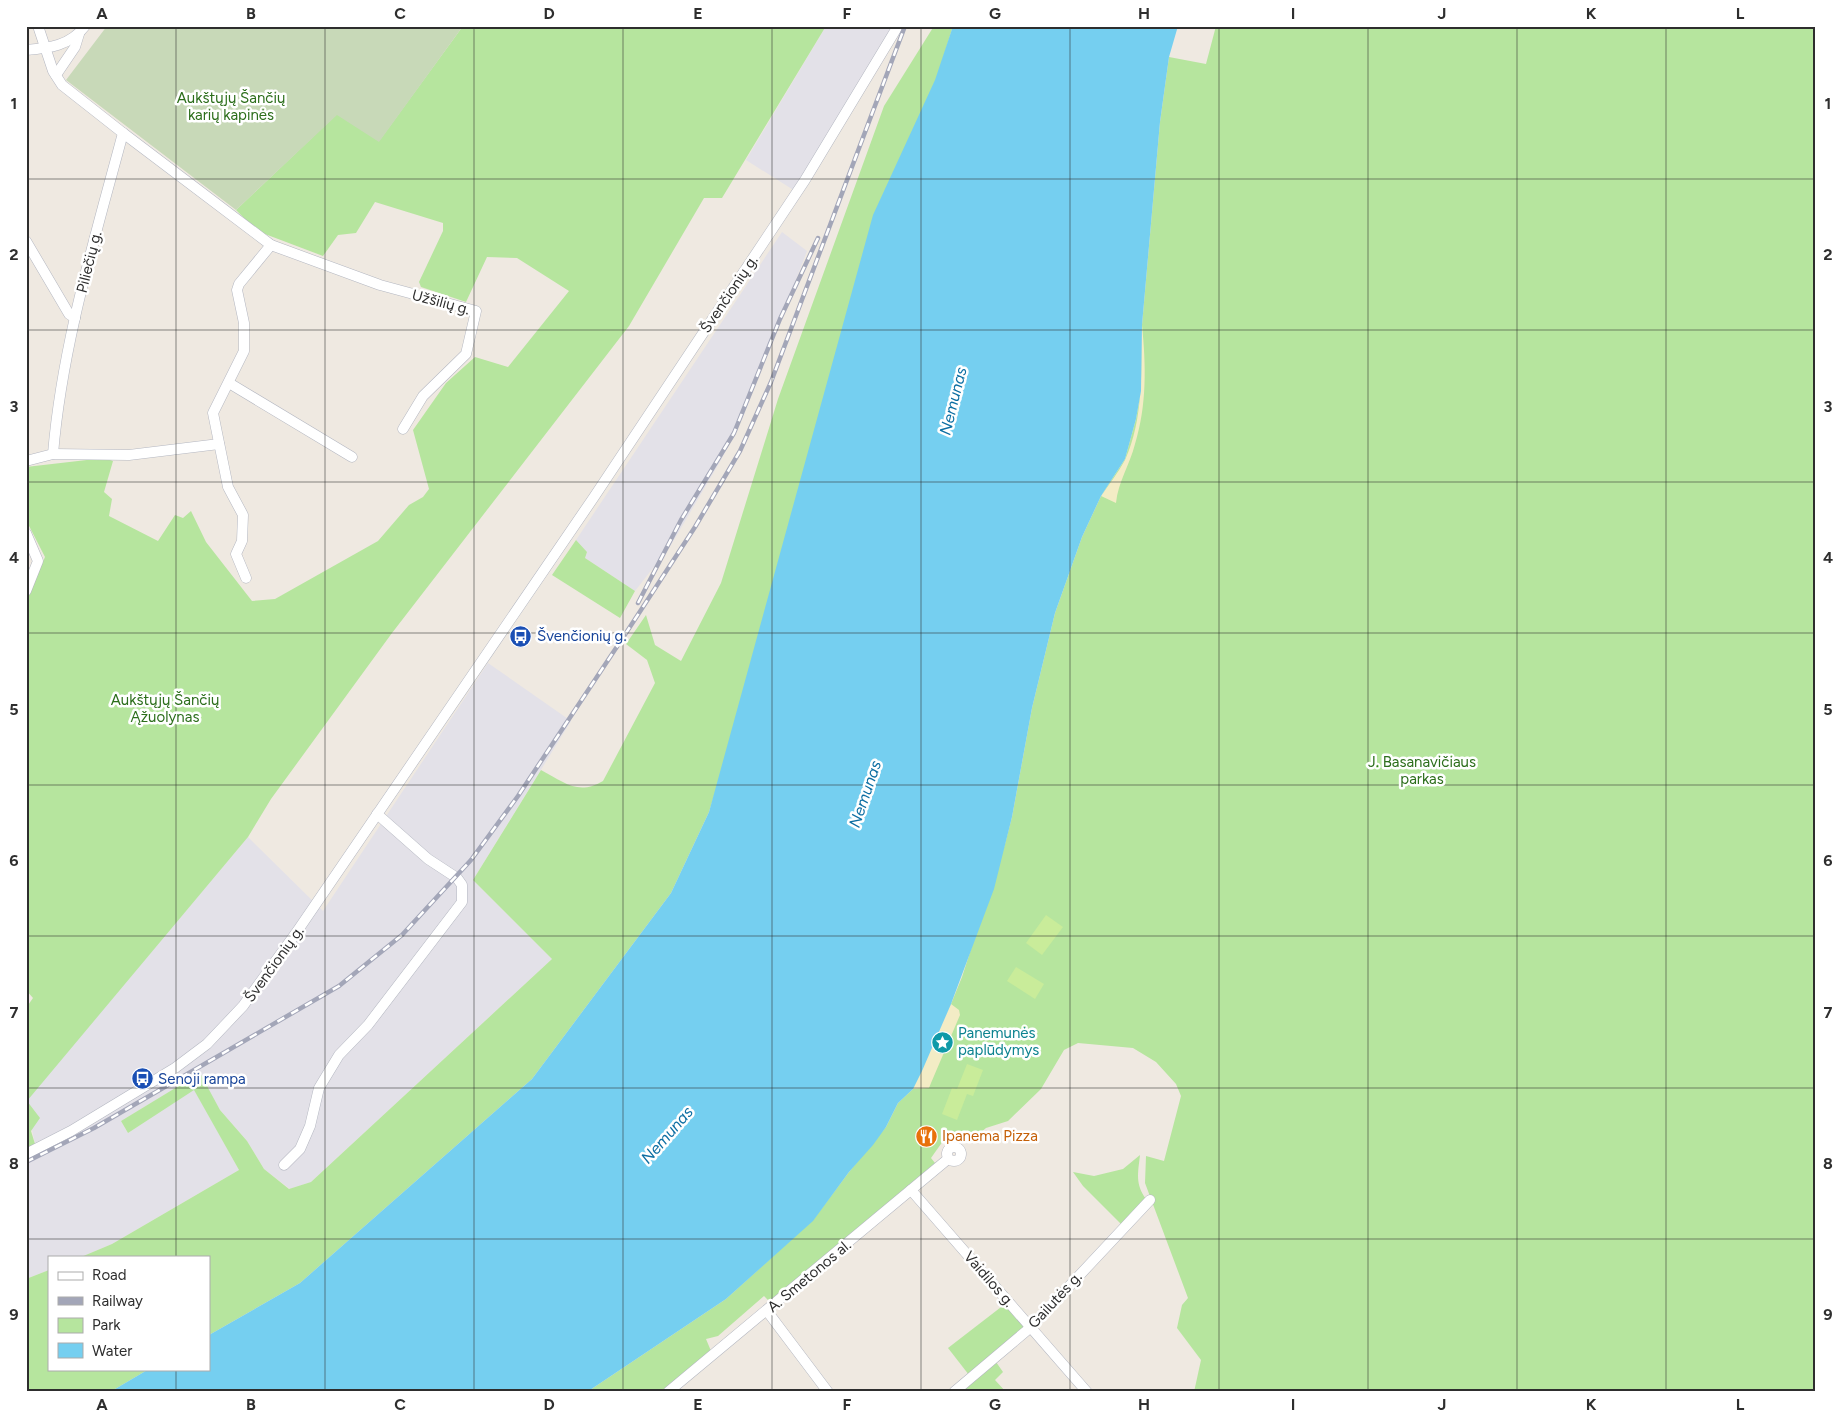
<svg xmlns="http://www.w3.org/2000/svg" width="1842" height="1418" viewBox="0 0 1842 1418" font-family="Figtree,sans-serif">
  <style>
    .industrial { fill: #e3e1e8 }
    .green { fill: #b6e59e }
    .sand { fill: #f3ecc5 }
    .cemetery { fill: #c8d9b8 }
    .pitch { fill: #c9ec9a }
    .water { fill: #75cff0 }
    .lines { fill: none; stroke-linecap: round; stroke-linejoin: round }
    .minor-casing { stroke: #b4b7c1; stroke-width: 11 }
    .minor { stroke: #fff; stroke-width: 10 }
    .rail-casing { stroke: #a3a6b8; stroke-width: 4.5 }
    .rail { stroke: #fff; stroke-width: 2.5; stroke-dasharray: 8; stroke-linecap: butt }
    .grid { fill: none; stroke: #2e2e2e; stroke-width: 1; stroke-opacity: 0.55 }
    .labels { text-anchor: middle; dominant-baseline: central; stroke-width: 5; stroke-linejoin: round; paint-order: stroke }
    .park-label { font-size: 15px; fill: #2c6e1b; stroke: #fff }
    .street-label { font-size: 15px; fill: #2e2e2e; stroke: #fff }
    .transit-label { font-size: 15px; fill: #164399; stroke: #fff; text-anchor: start }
    .culture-label { font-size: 15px; fill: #0d838f; stroke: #fff; text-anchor: start }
    .food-label { font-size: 15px; fill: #c56008; stroke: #fff; text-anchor: start }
    .water-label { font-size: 16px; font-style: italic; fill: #0d6fa3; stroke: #fff }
    .neatline { fill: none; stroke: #2e2e2e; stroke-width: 2 }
    .grid-label { font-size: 16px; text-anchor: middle; font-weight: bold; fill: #2e2e2e }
  </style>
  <rect width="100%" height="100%" fill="#efe9e1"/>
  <g class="industrial">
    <path d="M826 26H893L795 191 746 160Z"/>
    <path d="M782 232 807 251 743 417 721 460 671 545 635 591 585 558 587 552 576 540Z"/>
    <path d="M488 663 571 721 473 880 552 959 311 1182 290 1189 264 1169 247 1141 220 1110 199 1074 121 1121 128 1133 194 1089 239 1170 112 1244 81 1257H49V1270L26 1279V1149L35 1144 26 1101 248 837 323 911Z"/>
  </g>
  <g class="green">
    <path d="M463 26H826L722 198H704L629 326 392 633 271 799 248 837 27 1101 40 1118 31 1131 35 1144 29 1147 26 1143V1008L33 998 26 990V601L45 557 26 520V467L104 458 113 461 104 492 112 499 109 516 158 541 175 515 183 518 191 511 206 542 252 601 275 599 378 541 409 505 423 497 429 489 413 430 446 383 475 357 508 367 569 291 517 258 487 257 466 302 421 287 419 282 443 231V223L375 202 356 233 338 235 323 256 257 231 236 210 337 114 379 141Z"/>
    <path d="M934 26H953L709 812 671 893 532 1079 300 1283 209 1335V1257H81L112 1244 239 1170 194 1090 128 1133 121 1121 200 1073 220 1110 247 1141 264 1169 289 1189 311 1182 552 959 473 880 541 770C564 782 578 796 603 781L655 683 647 660 626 644 646 615 655 645 681 661 721 583 778 399 884 106Z"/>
    <path d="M1216 26H1816V1392H1194L1201 1360 1177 1328 1182 1305 1188 1298 1145 1183 1146 1156 1164 1161 1181 1096 1176 1084 1156 1062 1133 1048 1078 1043 1064 1050 1041 1089 1008 1121 986 1128 972 1140 962 1136 943 1141 931 1158 935 1163 770 1302 764 1296 718 1336 706 1339 711 1351 661 1392H587L726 1299 813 1220 849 1172 886 1127 898 1103 913 1089 938 1036 962 977 1005 844 1012 817 1032 708 1055 613 1082 537 1101 496 1125 459 1136 419 1141 391 1142 325 1160 122 1169 57 1206 64Z"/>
    <path d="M576 540 587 552 585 558 635 591 620 618 552 575Z"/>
    <path d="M1140 1155C1138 1173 1135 1184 1146 1199L1121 1224 1083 1186 1073 1172 1094 1176 1123 1169Z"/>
    <path d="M49 1270V1369H149L110 1392H26V1279Z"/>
    <path d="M1005 1304 1025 1327 969 1375 948 1348Z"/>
    <path d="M996 1362 1003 1372 995 1380 1006 1392H961Z"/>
  </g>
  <g class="sand">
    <path d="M1142 325C1146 366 1147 405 1135 444 1130 464 1118 482 1116 503L1101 496C1109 484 1118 473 1125 460 1144 419 1141 369 1142 325Z"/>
    <path d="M951 1004 959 1010 960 1015 931 1083 929 1088 913 1089Z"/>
  </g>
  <path class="cemetery" d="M107 26H463L379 142 337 115 236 210 66 80Z"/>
  <g class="pitch">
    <path d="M1046 915 1063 927 1042 955 1026 943Z"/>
    <path d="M1016 967 1044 984 1035 999 1007 981Z"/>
    <path d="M967 1064 983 1070 973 1096 967 1094 957 1120 942 1114 952 1088 957 1089Z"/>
  </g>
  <path class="water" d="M953 26H1178L1169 57 1160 122 1142 325 1141 391 1136 419 1125 459 1101 496 1082 537 1055 613 1032 708 1012 817 994 889 951 1004 922 1071 913 1089 898 1103 886 1127 873 1145 849 1172 813 1221 726 1299 587 1392H110L149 1369H209V1335L300 1283 532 1079 671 893 709 812 873 215 935 80Z"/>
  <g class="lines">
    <defs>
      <g id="minor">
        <path d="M38 26 53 71 62 85 123 133C95 238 62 345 53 454"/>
        <path d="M26 50C49 48 70 46 85 26"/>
        <path d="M56 75 75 47 79 34"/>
        <path d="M123 133 271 245 380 285 476 311 466 354 423 396 403 429"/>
        <path d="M26 241 69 314 75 318"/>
        <path d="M229 383 352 457"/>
        <path d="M26 461 53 454 129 455 219 444"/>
        <path d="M26 533 38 561 26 591"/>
        <path d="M246 578 236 554 242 541 243 515 228 487 213 413 244 351V323L237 290 239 284 271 245"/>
        <circle cx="954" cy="1154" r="7"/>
        <path d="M26 1154 71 1131 175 1068 207 1044 243 1006 296 933 594 497 805 180 898 26"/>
        <path d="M284 1165 300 1149 310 1126 319 1088 339 1055 368 1025 462 902V885L457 878 428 859 377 814"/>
        <path d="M911 1190 1087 1392"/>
        <path d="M767 1311 828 1392"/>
        <path d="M668 1392 948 1159"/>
        <path d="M954 1392 1031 1327 1150 1200"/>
      </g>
    </defs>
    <use href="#minor" class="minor-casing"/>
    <use href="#minor" class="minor"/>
    <defs>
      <g id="rail">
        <path d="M638 603 681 520 734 433 780 319 818 238"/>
        <path d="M26 1162 94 1128 339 986 402 935 471 860 518 796 626 633 695 527 740 451 771 382 905 26"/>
      </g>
    </defs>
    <use href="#rail" class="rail-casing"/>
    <use href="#rail" class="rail"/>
  </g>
  <path class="grid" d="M176 26V1257M325 26V1392M474 26V1392M623 26V1392M772 26V1392M921 26V1392M1070 26V1392M1219 26V1392M1368 26V1392M1517 26V1392M1666 26V1392M26 179H1816M26 330H1816M26 482H1816M26 633H1816M26 785H1816M26 936H1816M26 1088H1816M26 1239H1816M176 1369V1392"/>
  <defs>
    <symbol id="bus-disc" viewBox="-11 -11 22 22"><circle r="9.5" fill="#1a4fb4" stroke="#fff"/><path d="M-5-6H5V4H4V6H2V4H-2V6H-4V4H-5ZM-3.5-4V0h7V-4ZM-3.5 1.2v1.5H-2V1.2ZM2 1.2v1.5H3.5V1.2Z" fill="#fff"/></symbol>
    <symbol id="sight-disc" viewBox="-11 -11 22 22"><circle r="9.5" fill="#0f9aa8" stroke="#fff"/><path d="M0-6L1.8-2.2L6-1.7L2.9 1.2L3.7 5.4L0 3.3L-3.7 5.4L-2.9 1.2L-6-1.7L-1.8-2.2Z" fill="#fff"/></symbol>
    <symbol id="restaurant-disc" viewBox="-11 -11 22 22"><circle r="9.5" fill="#e8710a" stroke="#fff"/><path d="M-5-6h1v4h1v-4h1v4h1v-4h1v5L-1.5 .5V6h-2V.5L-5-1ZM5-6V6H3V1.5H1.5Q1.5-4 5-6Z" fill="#fff"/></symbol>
  </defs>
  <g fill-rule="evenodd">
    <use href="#bus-disc" x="508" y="624" width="25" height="25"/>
    <use href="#sight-disc" x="930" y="1030" width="25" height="25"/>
    <use href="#bus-disc" x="130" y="1066" width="25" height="25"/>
    <use href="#restaurant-disc" x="914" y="1124" width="25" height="25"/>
  </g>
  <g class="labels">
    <g class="park-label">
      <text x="231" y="98">Aukštųjų Šančių<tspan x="231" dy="17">karių kapinės</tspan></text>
      <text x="165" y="700">Aukštųjų Šančių<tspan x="165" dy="17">Ąžuolynas</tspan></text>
      <text x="1422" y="762">J. Basanavičiaus<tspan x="1422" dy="17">parkas</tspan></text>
    </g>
    <g class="street-label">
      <text transform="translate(89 262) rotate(-76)">Piliečių g.</text>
      <text transform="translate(729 294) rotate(-56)">Švenčionių g.</text>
      <text transform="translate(441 302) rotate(15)">Užšilių g.</text>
      <text transform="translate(274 964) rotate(-54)">Švenčionių g.</text>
      <text transform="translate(809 1276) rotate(-40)">A. Smetonos al.</text>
      <text transform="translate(989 1279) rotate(49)">Vaidilos g.</text>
      <text transform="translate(1055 1300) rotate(-47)">Gailutės g.</text>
    </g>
    <g class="transit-label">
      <text x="537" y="636">Švenčionių g.</text>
      <text x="158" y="1079">Senoji rampa</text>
    </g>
    <g class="culture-label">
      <text x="958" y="1033">Panemunės<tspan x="958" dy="17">paplūdymys</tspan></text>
    </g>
    <g class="food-label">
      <text x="942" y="1136">Ipanema Pizza</text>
    </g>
    <g class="water-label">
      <text transform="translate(953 401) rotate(-76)">Nemunas</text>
      <text transform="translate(865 794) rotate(-71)">Nemunas</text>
      <text transform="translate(667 1135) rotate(-49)">Nemunas</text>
    </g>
  </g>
  <rect width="1842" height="1418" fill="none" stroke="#ffffff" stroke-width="55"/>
  <rect x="48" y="1256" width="162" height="115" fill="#ffffff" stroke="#ababab"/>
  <rect x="58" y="1272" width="25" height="8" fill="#ffffff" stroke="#ababab"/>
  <text x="92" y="1280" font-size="15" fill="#2e2e2e">Road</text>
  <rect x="58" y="1297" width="25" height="8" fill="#a3a6b8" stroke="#ababab"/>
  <text x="92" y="1306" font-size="15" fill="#2e2e2e">Railway</text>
  <rect x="58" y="1318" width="25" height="15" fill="#b6e59e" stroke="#ababab"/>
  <text x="92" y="1330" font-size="15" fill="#2e2e2e">Park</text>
  <rect x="58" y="1343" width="25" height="15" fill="#75cff0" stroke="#ababab"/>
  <text x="92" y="1356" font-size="15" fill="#2e2e2e">Water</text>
  <rect x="28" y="28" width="1786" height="1362" class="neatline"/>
  <g class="grid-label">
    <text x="102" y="19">A</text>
    <text x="251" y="19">B</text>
    <text x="400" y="19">C</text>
    <text x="549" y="19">D</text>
    <text x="698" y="19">E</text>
    <text x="847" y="19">F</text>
    <text x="995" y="19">G</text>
    <text x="1144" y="19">H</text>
    <text x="1293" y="19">I</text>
    <text x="1442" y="19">J</text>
    <text x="1591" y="19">K</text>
    <text x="1740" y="19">L</text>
    <text x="14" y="109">1</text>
    <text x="1828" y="109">1</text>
    <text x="14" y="260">2</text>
    <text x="1828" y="260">2</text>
    <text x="14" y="412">3</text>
    <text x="1828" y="412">3</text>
    <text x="14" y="563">4</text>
    <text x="1828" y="563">4</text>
    <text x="14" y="715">5</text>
    <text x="1828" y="715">5</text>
    <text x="14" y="866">6</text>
    <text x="1828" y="866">6</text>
    <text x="14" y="1018">7</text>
    <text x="1828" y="1018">7</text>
    <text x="14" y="1169">8</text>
    <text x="1828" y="1169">8</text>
    <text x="14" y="1320">9</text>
    <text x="1828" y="1320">9</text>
    <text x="102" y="1410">A</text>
    <text x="251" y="1410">B</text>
    <text x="400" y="1410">C</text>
    <text x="549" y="1410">D</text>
    <text x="698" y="1410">E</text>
    <text x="847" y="1410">F</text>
    <text x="995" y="1410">G</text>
    <text x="1144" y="1410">H</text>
    <text x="1293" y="1410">I</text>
    <text x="1442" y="1410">J</text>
    <text x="1591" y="1410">K</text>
    <text x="1740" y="1410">L</text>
  </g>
</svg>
